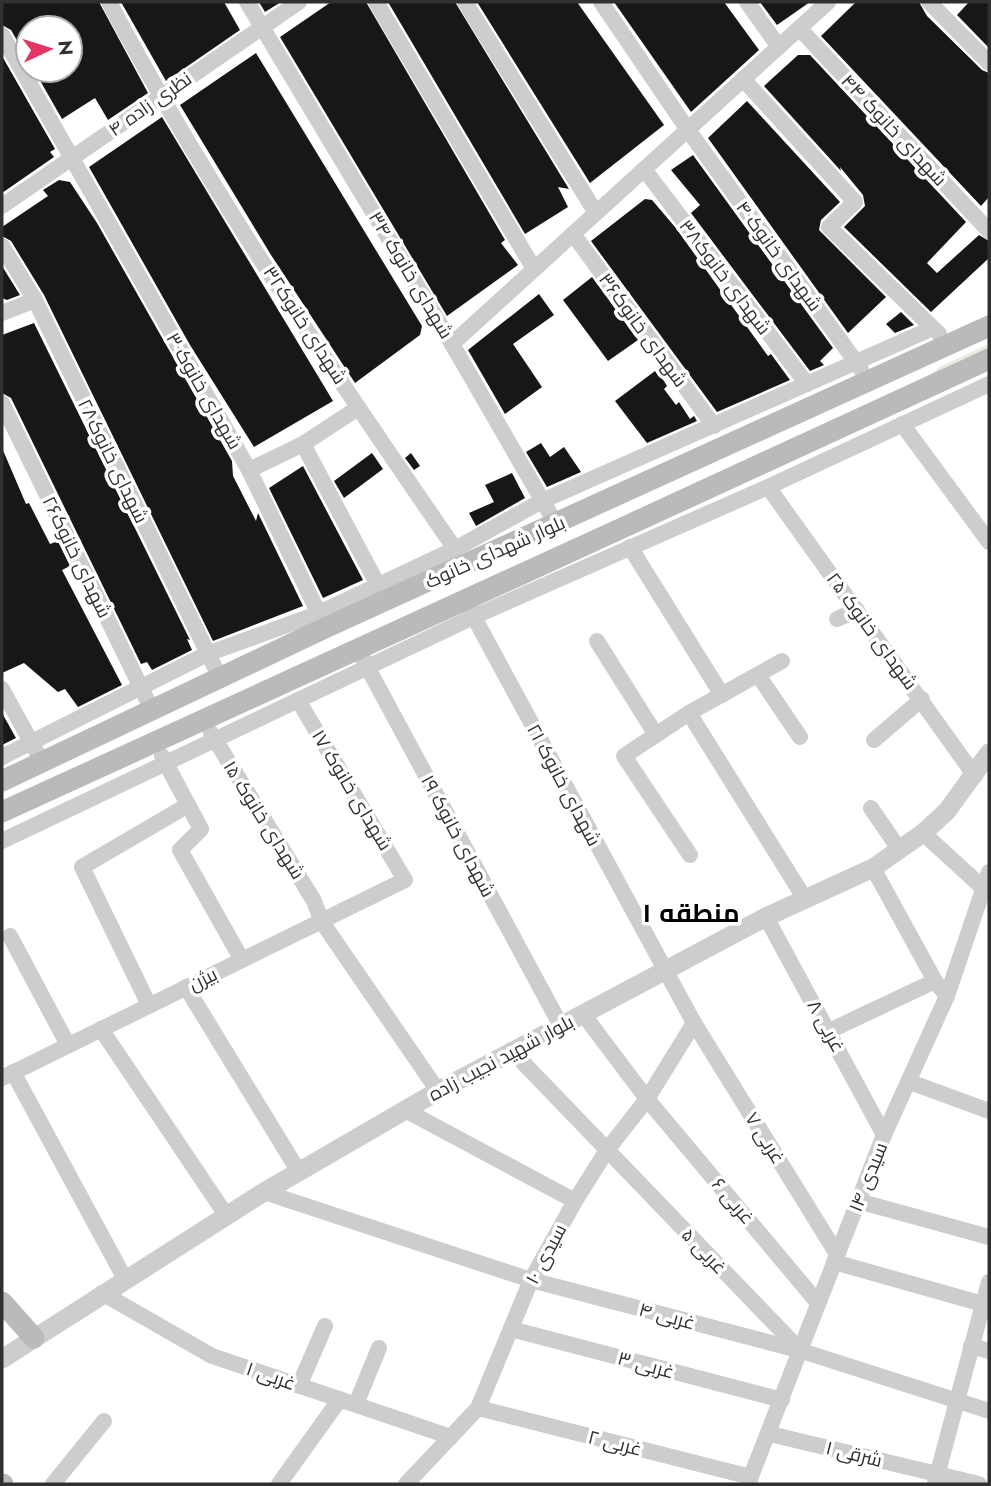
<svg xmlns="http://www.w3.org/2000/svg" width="991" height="1486" viewBox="0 0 991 1486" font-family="Jost,Cairo,sans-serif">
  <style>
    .green { fill: #e9eddf }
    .building { fill: #171717 }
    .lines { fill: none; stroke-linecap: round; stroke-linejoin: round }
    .minor { stroke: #cdcdcd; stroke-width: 16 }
    .tertiary { stroke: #cdcdcd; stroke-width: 19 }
    .secondary { stroke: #bababa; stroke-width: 21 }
    .labels { text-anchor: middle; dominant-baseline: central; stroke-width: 7; stroke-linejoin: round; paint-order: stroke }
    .street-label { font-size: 19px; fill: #303030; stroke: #fff }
    .district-label { font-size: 26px; font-weight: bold; fill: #000; stroke: #fff }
  </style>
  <rect width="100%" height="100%" fill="#fff"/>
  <path class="green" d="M989 344V351L926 378 941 366Z"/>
  <g class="building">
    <path d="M2 2H99L148 93 108 120 95 98 62 119 34 70H70V28H28V60L11 30 2 25Z"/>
    <path d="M121 2H224L240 30 166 81Z"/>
    <path d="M259 2H281L265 12Z"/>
    <path d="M331 2H366L505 240 501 243 518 265 447 316 280 37Z"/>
    <path d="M388 2H455L569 189 558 187 568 207 525 234Z"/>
    <path d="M477 2H577L664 125 590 183Z"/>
    <path d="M614 2H724L759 50 691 112Z"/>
    <path d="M760 2H810L777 25Z"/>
    <path d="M856 2H919L927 16 982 70 989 73V197L981 206 821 36Z"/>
    <path d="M969 2H989V48L957 15Z"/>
    <path d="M256 53 422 326 420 335 355 383 271 255 180 105Z"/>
    <path d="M798 55H810L966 222 927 263 937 273 979 235 989 241V258L931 312 844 227 865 206 863 195 840 167 841 171 764 86Z"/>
    <path d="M2 56 55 149 50 152 54 157 2 193Z"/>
    <path d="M747 101 840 202 821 220 819 230 886 297 848 333 708 138Z"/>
    <path d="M162 117 333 401 254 447 190 345 89 167Z"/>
    <path d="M693 155 833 348 820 361 824 365 810 371 691 213 700 205 671 170Z"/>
    <path d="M59 180 70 182 97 223 232 461 233 476 256 521 258 513 303 606 213 641 44 295 11 241 2 236V227L48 196 43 190Z"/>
    <path d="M645 199 652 200 675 227 768 356 771 354 790 380 717 412 591 241Z"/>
    <path d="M2 266 20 295 7 300 2 298Z"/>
    <path d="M592 277 638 340 608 361 563 300Z"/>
    <path d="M539 294 554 315 513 344 542 387 505 414 468 350Z"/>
    <path d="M901 312 914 325 895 333 886 324Z"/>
    <path d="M34 323 190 640 187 639 192 650 152 670 147 662 141 664 11 398 2 393V335Z"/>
    <path d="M655 371 664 381 667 386 664 389 676 405 679 402 690 419 694 416 697 421 647 443 615 401Z"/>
    <path d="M541 443 550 457 564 447 581 472 547 487 526 452Z"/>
    <path d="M2 448 26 504 29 503 50 544 58 541 70 566 62 570 122 685 78 707 65 689 58 692 24 663 2 673Z"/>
    <path d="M372 453 383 469 344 498 334 481Z"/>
    <path d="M411 453 420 466 414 470 405 458Z"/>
    <path d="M303 466 363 580 323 598 269 488Z"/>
    <path d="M512 473 525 498 476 526 469 513 494 502 485 485Z"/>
    <path d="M2 713 16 738 2 745Z"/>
  </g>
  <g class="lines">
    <g class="minor">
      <path d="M109 2C210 192 333 372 455 549"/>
      <path d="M247 2 452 344 556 524"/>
      <path d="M376 2 534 269"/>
      <path d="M465 2 596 213"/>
      <path d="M601 2 688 130 861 369"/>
      <path d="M747 2 779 47"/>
      <path d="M929 2 989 63"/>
      <path d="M799 28 989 231"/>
      <path d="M2 35 249 470 323 622"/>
      <path d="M743 79 855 202 829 227 939 334"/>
      <path d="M644 169 807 384"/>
      <path d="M2 206 299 2"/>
      <path d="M573 234 714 426"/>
      <path d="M2 246 35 300 220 678"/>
      <path d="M2 313 35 300"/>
      <path d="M452 344 828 2"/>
      <path d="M2 403 152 710"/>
      <path d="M902 424 989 542"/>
      <path d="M303 444 378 585"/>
      <path d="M249 470 303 444 358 408"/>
      <path d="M768 487 975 776"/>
      <path d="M630 547 722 695"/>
      <path d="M469 608 694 1023 837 1254"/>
      <path d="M837 619 857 610"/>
      <path d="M597 641 656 735"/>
      <path d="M363 659 560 1024"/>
      <path d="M758 675 800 737"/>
      <path d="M2 689 36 751"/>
      <path d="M689 713 805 899"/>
      <path d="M211 733 314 901 322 922 438 1091"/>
      <path d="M874 740 922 699"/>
      <path d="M162 756 201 829 180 850 242 960"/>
      <path d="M2 757 207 654 317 614 455 549 542 501 933 328"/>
      <path d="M871 808 899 849"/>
      <path d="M923 833 982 887"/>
      <path d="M2 841 473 617 768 487 989 384"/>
      <path d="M690 855 624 756 689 713 782 661"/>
      <path d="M873 868 935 981 947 996"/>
      <path d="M766 917 884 1135"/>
      <path d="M10 936 68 1045"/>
      <path d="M186 987 299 1172"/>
      <path d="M149 1005 82 867 188 805"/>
      <path d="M583 1014 647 1099 818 1303"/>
      <path d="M101 1029 226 1215"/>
      <path d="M829 1031 935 981"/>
      <path d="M511 1050 800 1350"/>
      <path d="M13 1072 125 1279"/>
      <path d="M2 1078 405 880 298 700"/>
      <path d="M910 1082 989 1111"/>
      <path d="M405 1110 575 1201"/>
      <path d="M264 1192 531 1280 802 1351 989 1411"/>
      <path d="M858 1201 989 1237"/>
      <path d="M834 1262 983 1304"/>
      <path d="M102 1293 212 1356 451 1437"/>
      <path d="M511 1329 782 1400"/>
      <path d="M971 1346 989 1351"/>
      <path d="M299 1386 325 1326"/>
      <path d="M356 1404 379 1348"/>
      <path d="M478 1408 751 1477"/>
      <path d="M770 1434 979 1484"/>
      <path d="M935 1483 989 1282"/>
      <path d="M53 1484 104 1421"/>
      <path d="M279 1484 340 1399"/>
      <path d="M406 1484 478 1408 531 1280 575 1201 607 1150 647 1099 694 1023"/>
      <path d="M748 1484 884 1135 947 996 989 872"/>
    </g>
    <path class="tertiary" d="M2 1359 264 1192 438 1091 766 917 873 868 923 833 947 811 989 753"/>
    <g class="secondary">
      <path d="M2 781 327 627 989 326"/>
      <path d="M2 812C330 660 661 512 989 359"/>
      <path d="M2 1302 34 1338"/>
      <path d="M2 1484H3"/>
    </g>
  </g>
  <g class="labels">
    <g class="street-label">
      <text transform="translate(150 104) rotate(-35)">نظری زاده ۴</text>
      <text transform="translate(894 130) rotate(47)">۴۴ شهدای خانوک</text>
      <text transform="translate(779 256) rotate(54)">شهدای خانوک۴۰</text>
      <text transform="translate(411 275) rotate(59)">۳۴ شهدای خانوک</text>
      <text transform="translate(725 277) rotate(53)">شهدای خانوک۳۸</text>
      <text transform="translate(305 325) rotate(57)">شهدای خانوک۳۲</text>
      <text transform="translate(643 330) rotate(54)">شهدای خانوک۳۶</text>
      <text transform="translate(204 391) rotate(60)">شهدای خانوک۳۰</text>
      <text transform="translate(113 461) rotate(64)">شهدای خانوک۲۸</text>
      <text transform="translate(495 552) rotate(-24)">بلوار شهدای خانوک</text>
      <text transform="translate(77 557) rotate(64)">شهدای خانوک۲۶</text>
      <text transform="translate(872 631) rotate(54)">شهدای خانوک ۲۵</text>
      <text transform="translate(564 785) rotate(62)">شهدای خانوک ۲۱</text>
      <text transform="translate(352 790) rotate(59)">شهدای خانوک ۱۷</text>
      <text transform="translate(264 820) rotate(58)">شهدای خانوک ۱۵</text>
      <text transform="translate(458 836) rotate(62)">شهدای خانوک ۱۹</text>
      <text transform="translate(203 979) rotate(-26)">بیژن</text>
      <text transform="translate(826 1026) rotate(61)">غربی ۸</text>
      <text transform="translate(501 1058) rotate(-28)">بلوار شهید نجیب زاده</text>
      <text transform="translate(765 1138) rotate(58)">غربی ۷</text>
      <text transform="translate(868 1177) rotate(-68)">سیدی ۱۴</text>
      <text transform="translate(733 1201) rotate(50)">غربی ۶</text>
      <text transform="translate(704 1251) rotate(46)">غربی ۵</text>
      <text transform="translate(546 1254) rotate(-62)">سیدی ۱۰</text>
      <text transform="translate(667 1316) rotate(15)">غربی ۴</text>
      <text transform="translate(646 1365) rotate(15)">غربی ۳</text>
      <text transform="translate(271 1376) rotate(19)">غربی ۱</text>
      <text transform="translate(615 1443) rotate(14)">غربی ۲</text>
      <text transform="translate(854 1454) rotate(14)">شرقی ۱</text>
    </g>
    <g class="district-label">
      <text x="691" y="913">منطقه ۱</text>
    </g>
  </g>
  <rect width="991" height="1486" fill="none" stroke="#303030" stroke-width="7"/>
  <g transform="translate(49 49) rotate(86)"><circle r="33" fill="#ffffff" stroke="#acacac" stroke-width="2"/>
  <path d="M0-5L12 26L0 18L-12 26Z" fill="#e53562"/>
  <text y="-10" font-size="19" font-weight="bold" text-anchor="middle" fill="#303030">N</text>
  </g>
</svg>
